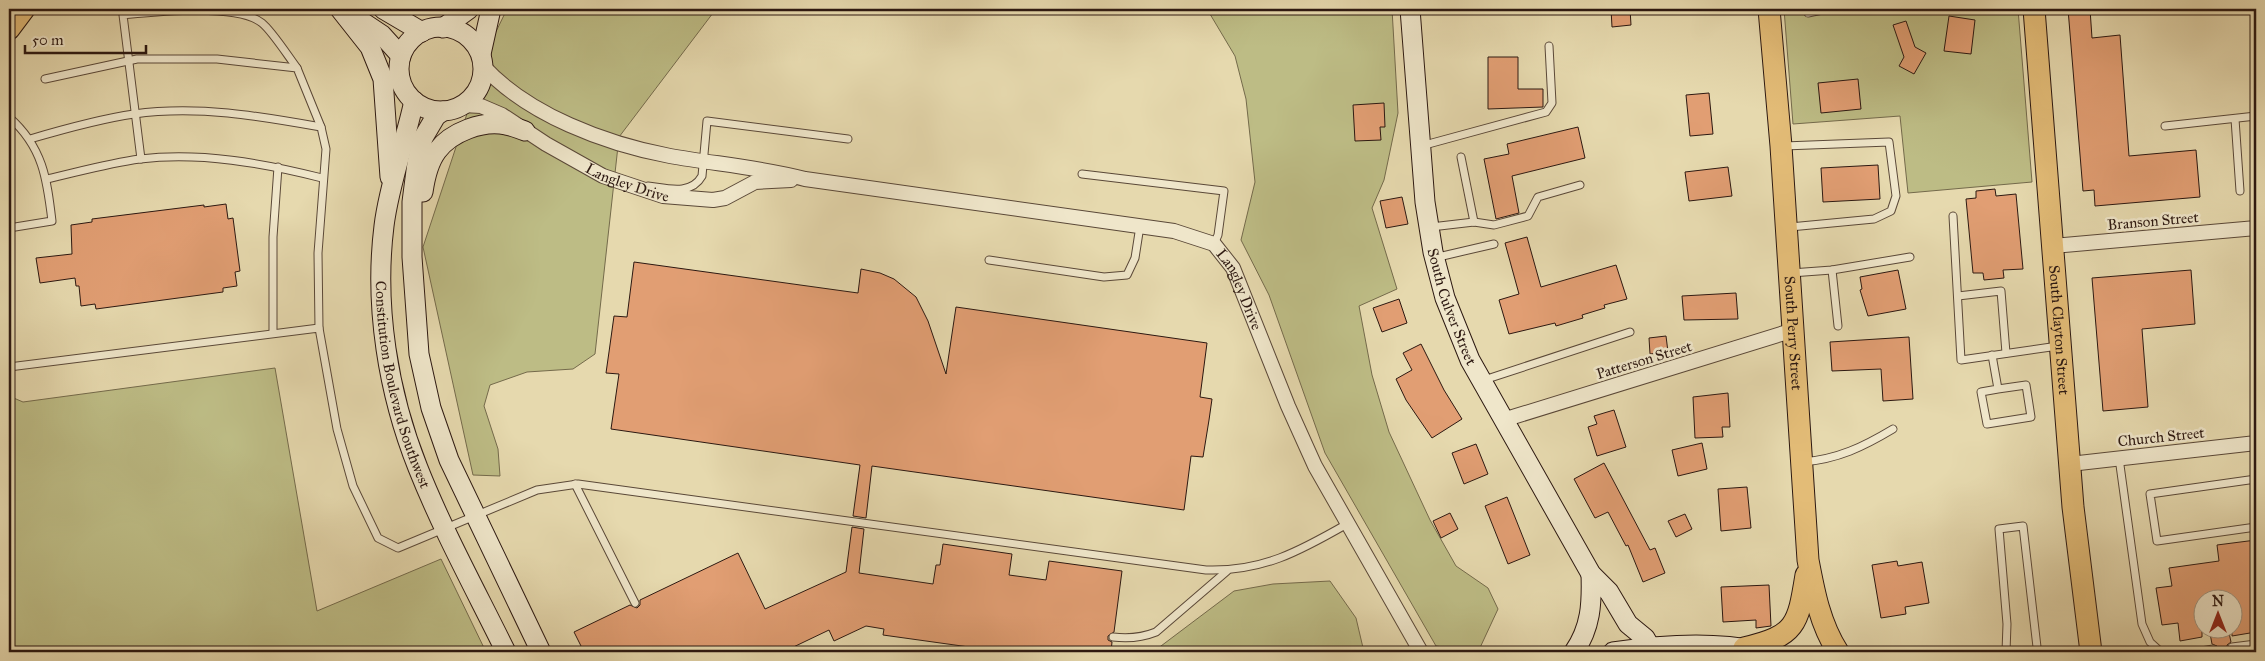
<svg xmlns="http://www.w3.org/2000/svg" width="2265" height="661" viewBox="0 0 2265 661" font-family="'IM FELL Great Primer',serif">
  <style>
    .green { fill: #bdbc85; stroke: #746a4b }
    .building { fill: #e19e73; stroke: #2c1811 }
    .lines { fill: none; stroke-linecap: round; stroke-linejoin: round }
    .lane-casing { stroke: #5a4838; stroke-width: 9 }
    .street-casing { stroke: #5a4838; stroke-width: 16 }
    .secondary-casing { stroke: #2c1811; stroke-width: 21 }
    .primary-casing { stroke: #2c1811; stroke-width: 23 }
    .lane { stroke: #efe6ca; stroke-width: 7 }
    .street { stroke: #efe6ca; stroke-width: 14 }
    .secondary { stroke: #efe6ca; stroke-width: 19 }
    .primary { stroke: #e3bc77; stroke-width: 21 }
    .labels { text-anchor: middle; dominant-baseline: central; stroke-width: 5; stroke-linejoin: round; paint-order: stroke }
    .street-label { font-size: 15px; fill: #2c1811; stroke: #efe6ca }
  </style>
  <rect width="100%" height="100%" fill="#e6d9ae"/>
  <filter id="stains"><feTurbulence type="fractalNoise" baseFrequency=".004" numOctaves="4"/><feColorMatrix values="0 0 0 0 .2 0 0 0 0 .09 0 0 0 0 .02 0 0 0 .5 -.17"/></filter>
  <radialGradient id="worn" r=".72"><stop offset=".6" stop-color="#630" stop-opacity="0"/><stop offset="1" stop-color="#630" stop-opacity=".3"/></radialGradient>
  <g class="green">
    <path d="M507 9H716L619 137 595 354 573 369 527 372 490 385 484 406 498 449 500 476 473 475 423 247 490 44Z"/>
    <path d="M1207 9H1392L1398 113 1384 180 1372 208 1397 289 1359 306 1372 375 1389 432 1430 520 1456 566 1488 588 1498 609 1478 652 1436 646 1325 453 1269 295 1241 240 1255 182 1246 99 1235 56Z"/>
    <path d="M1784 9H2018L2032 182 1908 193 1900 116 1793 124Z"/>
    <path d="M275 368 317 611 441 559 486 652H9V396L23 402Z"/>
    <path d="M1330 581 1356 618 1364 652H1157V649L1234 591 1273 584Z"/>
  </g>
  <g class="building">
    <path d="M1611 9H1630L1631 25 1612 27Z"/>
    <path d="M2068 9H2090L2092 38 2120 35 2129 156 2196 150 2200 197 2095 206 2094 190 2083 191Z"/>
    <path d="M1949 16 1975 20 1971 54 1944 51Z"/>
    <path d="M1906 21 1915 47 1926 53 1914 74 1899 66 1904 57 1893 25Z"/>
    <path d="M1488 57H1518V89H1543V107L1488 109Z"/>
    <path d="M1858 79 1861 109 1821 113 1818 83Z"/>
    <path d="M1709 93 1713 134 1690 136 1686 95Z"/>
    <path d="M1384 103 1385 127H1380L1381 140 1355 141 1353 105Z"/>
    <path d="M1578 127 1585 158 1512 176 1519 213 1496 219 1484 159 1509 154 1507 144Z"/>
    <path d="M1878 165 1880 199 1823 202 1821 168Z"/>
    <path d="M1728 167 1732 196 1689 201 1685 172Z"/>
    <path d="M1995 189 1996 196 2016 194 2023 269 2003 270 2004 278 1984 280 1983 273H1973L1966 199 1976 198V191Z"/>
    <path d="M1402 197 1408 224 1386 228 1380 201Z"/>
    <path d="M226 204 228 219 233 218 240 271 235 272 237 286 223 288V292L96 309 95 304 81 306 79 286H76L75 278 40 283 36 258 72 254 71 225 92 222V219L204 205V207Z"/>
    <path d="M1527 237 1541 287 1616 265 1627 299 1604 305 1605 308 1582 315 1583 318 1556 326 1555 323 1509 334 1499 300 1519 294 1505 243Z"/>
    <path d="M634 262 858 293 861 269 880 273 894 279 916 297 928 321 946 374 956 307 1207 343 1200 397 1212 399 1209 420 1203 457 1191 456 1184 510 872 466 866 518 853 516 860 465 611 429 619 374 606 373 609 352 614 316 627 317Z"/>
    <path d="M1898 270 1906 309 1868 316 1860 290 1862 289 1860 277Z"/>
    <path d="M2191 270 2195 324 2142 329 2148 407 2103 411 2092 278Z"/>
    <path d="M1736 293 1738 319 1684 320 1682 296Z"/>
    <path d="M1399 299 1407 323 1382 332 1373 308Z"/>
    <path d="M1666 336 1668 352 1650 354 1649 338Z"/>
    <path d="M1909 337 1913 399 1883 401 1881 369 1832 371 1830 342Z"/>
    <path d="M1421 344 1444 390 1462 419 1432 438 1406 400 1396 379 1412 370 1403 353Z"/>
    <path d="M1728 393 1730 427H1722L1723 437 1695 438 1693 397Z"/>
    <path d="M1614 410 1626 447 1597 456 1588 427 1597 424 1594 416Z"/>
    <path d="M1702 443 1707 469 1678 476 1672 450Z"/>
    <path d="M1476 444 1488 474 1464 484 1452 453Z"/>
    <path d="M1604 463 1650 550 1655 548 1665 573 1643 582 1628 545 1626 546 1608 512 1595 518 1574 479Z"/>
    <path d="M1747 487 1751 528 1721 531 1718 489Z"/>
    <path d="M1507 497 1530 555 1508 564 1485 506Z"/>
    <path d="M1450 513 1458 529 1441 538 1433 521Z"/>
    <path d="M1685 514 1692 529 1676 537 1668 521Z"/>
    <path d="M852 527 864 529 859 573 933 584 936 565H940L943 544 1012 554 1009 575 1046 580 1049 561 1122 571 1114 632 1108 636V640L1112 642 1111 652H1005L883 635 884 629 866 626 834 641 829 630 783 652H584L574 632 630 605 637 608 640 605V600L738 553 765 609 846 572Z"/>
    <path d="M2256 540V632L2232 636V598H2202V637L2180 641 2178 623 2162 625 2156 588 2172 586 2169 568 2219 561 2217 545Z"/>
    <path d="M1897 561 1898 566 1922 562 1929 603 1905 607 1906 614 1881 618 1872 565Z"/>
    <path d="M1769 585 1771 626 1756 628V620L1723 622 1721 587Z"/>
    <path d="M2209 628H2228L2231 642 2227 645 2228 650 2218 651 2217 646 2212 644Z"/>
  </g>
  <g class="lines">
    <defs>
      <g id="lane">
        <path d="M1808 13 1827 9"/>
        <path d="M45 79 137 59H217L297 68 321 127"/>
        <path d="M9 117C43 147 47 179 52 221L9 228"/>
        <path d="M2235 119 2240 191"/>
        <path d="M2165 126 2256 116"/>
        <path d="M30 139C64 129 99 119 134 114 197 105 259 116 321 127L326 149 318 253 319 328"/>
        <path d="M1421 146 1546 112 1552 103 1549 46"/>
        <path d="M1784 146 1889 142 1896 196 1891 211 1874 219 1790 227"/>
        <path d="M1461 157 1474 222"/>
        <path d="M141 159 123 15C154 12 237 3 262 23 272 31 288 56 297 68"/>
        <path d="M1082 174 1224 191 1218 235 1214 244"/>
        <path d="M47 179C78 172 109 163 140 159 201 152 263 163 322 178"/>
        <path d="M648 186C666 188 691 196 702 176L707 121 848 139"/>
        <path d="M1953 216 1961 360 2058 346"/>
        <path d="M1431 227 1474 222 1494 225 1528 216 1538 197 1580 185"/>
        <path d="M1434 258 1494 244"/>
        <path d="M989 260 1104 277 1127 275 1135 258 1140 226"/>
        <path d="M1832 270 1838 326"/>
        <path d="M1791 273 1832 270 1910 257"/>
        <path d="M1958 296 2001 291 2006 353"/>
        <path d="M273 333V237L278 167"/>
        <path d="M1992 355 1998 389 1981 392 1987 424 2031 417 2026 385 1998 389"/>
        <path d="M9 367 319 328 337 429 353 486 378 538 398 548 537 490 578 484 1206 570C1262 572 1300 551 1347 524"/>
        <path d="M1484 380 1630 332"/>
        <path d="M2119 458 2142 624 2150 642 2161 652"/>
        <path d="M1803 462C1838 459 1863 447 1893 429"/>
        <path d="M2256 479 2150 494 2157 541 2256 527"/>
        <path d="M575 484 635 603"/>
        <path d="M1113 637C1129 639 1141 638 1156 632L1227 571"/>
        <path d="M2232 647 2256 644"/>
        <path d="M2006 652 2007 624 1999 529 2023 526 2037 647 2036 652"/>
        <path d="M2196 652 2213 649"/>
      </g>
      <g id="street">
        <path id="s1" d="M483 66C528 115 606 144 670 156 715 164 760 167 805 179L1174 231 1214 244 1233 268 1288 406 1315 466 1421 652"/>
        <path id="s2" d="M463 105 481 106 502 115 546 144 603 176 663 196 713 200 725 198 755 182 791 180"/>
        <path d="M2053 246 2256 228"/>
        <path d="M1503 420 1794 330"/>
        <path d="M2070 464 2256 443"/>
      </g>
      <g id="secondary">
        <path d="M340 9 370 47 383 79 390 177"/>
        <path d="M383 9 422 32"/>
        <path id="s3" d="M1410 9 1425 202 1433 252 1445 298 1470 360 1591 574 1609 592 1628 624 1645 638 1653 652"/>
        <path d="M355 17 382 35 401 56"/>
        <circle cx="441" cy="69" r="42"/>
        <path d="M443 28 469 9"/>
        <path d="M481 54 491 9"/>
        <path id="s4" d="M414 101C405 143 389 184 384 226 374 306 388 393 418 468 443 531 476 591 506 652"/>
        <path d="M443 111 436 116 423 138 417 163 412 202V257L419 354 431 408 449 460 541 652"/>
        <path d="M423 192C425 178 428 163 437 151 451 132 483 120 506 125 513 126 519 129 525 131"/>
        <path d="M1574 652C1591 627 1592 604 1591 574"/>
        <path d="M1613 652C1659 645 1712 641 1758 651"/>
      </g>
      <g id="primary">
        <path id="s5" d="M1769 9 1781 146 1808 560C1814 592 1820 624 1838 652"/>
        <path id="s6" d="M2034 9 2073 507 2091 652"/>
        <path d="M9 29 24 9"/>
        <path d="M1744 648C1796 636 1798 625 1806 575"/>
      </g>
    </defs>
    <use href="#lane" class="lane-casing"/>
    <use href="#street" class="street-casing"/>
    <use href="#secondary" class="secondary-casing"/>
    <use href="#primary" class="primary-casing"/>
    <use href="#lane" class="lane"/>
    <use href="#street" class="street"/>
    <use href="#secondary" class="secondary"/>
    <use href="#primary" class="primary"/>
  </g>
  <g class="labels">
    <g class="street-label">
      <text stroke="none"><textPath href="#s2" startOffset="184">Langley Drive</textPath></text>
      <text transform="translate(2153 221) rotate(-5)">Branson Street</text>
      <text stroke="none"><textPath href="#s1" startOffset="815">Langley Drive</textPath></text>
      <text stroke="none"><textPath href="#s3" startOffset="302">South Culver Street</textPath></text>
      <text stroke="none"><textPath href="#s6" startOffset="322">South Clayton Street</textPath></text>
      <text stroke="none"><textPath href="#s5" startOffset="325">South Perry Street</textPath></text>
      <text transform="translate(1644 360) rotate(-17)">Patterson Street</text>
      <text stroke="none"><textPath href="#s4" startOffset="290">Constitution Boulevard Southwest</textPath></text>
      <text transform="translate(2161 437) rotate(-6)">Church Street</text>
    </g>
  </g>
  <rect width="2265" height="661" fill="none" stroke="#e6d9ae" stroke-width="30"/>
  <rect x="10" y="10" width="2245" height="641" fill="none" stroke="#2c1811" stroke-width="2.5"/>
  <rect x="15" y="15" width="2235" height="631" fill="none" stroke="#2c1811"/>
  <g transform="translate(2218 614)"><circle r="24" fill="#efe6ca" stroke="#a19480"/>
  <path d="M0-4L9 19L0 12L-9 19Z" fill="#8f2418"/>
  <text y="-8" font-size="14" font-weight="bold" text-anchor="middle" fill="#2c1811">N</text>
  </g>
  <path d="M25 45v8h121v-8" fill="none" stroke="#2c1811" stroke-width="2.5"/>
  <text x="32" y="45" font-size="15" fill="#2c1811" stroke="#efe6ca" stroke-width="4" paint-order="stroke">50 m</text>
  <rect width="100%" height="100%" filter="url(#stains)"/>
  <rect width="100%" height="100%" fill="url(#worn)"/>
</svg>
